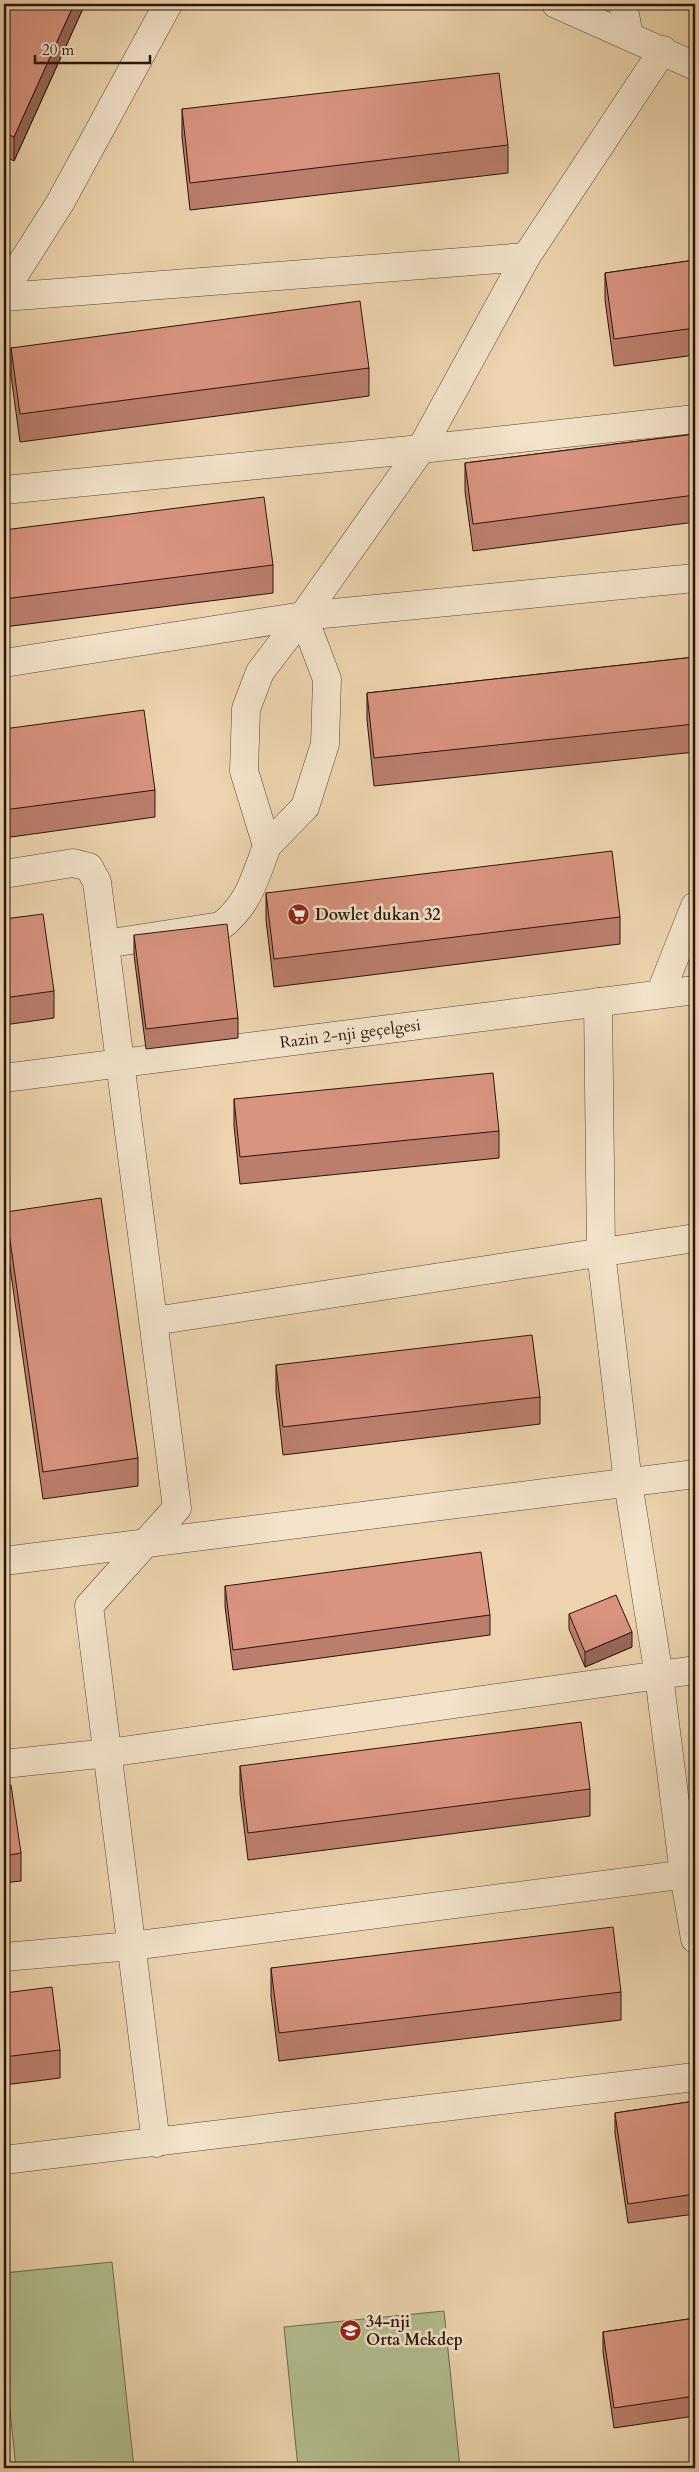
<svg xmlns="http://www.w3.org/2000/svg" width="699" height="2472" viewBox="0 0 699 2472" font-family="Cardo,serif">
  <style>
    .green { fill: #b3be8e; stroke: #6e6a4d }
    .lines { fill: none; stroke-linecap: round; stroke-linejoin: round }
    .minor-casing { stroke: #594634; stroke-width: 29 }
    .minor { stroke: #f3e3ca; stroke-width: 28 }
    .wall { fill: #bb7e6d; stroke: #28160c }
    .shaded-wall { fill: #986759; stroke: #28160c }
    .building { fill: #d9937f; stroke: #28160c }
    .labels { text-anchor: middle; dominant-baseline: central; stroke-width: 5; stroke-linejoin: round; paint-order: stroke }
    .poi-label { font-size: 16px; font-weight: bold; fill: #28160c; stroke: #f3e3ca; text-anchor: start }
    .street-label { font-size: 16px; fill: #28160c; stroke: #f3e3ca }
  </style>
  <rect width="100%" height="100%" fill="#edd4ae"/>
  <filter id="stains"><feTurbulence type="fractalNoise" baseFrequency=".004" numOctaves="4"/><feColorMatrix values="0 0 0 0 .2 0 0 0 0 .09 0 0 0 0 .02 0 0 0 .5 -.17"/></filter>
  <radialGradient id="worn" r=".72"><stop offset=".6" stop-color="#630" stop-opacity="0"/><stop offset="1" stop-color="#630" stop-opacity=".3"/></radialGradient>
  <g class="green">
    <path d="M112 2262 134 2468H16L4 2354V2273Z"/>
    <path d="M444 2311 460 2468H298L284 2327Z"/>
  </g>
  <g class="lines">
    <defs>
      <g id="minor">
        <path d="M556 4 695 66"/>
        <path d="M623 4 629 36"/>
        <path d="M4 291 60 203 168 4"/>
        <path d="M4 297 526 257"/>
        <path d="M4 490 421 449 695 419"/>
        <path d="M303 616 327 679 325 744 305 807 267 846 244 771 246 709 260 672 303 616 421 449 526 257 663 50"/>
        <path d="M4 663 303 616 695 578"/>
        <path d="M4 874 73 863 89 867 97 882 177 1508 89 1606 156 2143"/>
        <path d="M105 944 221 926C249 904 255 878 267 846"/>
        <path d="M660 994 695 906"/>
        <path d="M598 1002 601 1252 628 1483 659 1676 684 1874 695 1939"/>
        <path id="s1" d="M4 1078 695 990"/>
        <path d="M154 1321 695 1238"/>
        <path d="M4 1561 695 1474"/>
        <path d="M4 1764 108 1753 695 1670"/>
        <path d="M4 1957 132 1946 695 1873"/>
        <path d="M4 2160 695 2077"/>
      </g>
    </defs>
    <use href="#minor" class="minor-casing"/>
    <use href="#minor" class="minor"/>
  </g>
  <g class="wall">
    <path d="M4 4H85L14 161 4 156Z"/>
    <path d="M182 109 508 145V173L190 210 182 137Z"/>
    <path d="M695 260V355L614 366 605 300V273Z"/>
    <path d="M11 348 369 368V396L20 442 11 375Z"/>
    <path d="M695 434V522L473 551 465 491V463Z"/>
    <path d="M4 530 273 565V593L4 627Z"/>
    <path d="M695 657V752L374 786 367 720V693Z"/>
    <path d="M4 729 155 790V817L4 838Z"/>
    <path d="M266 893 620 917V944L274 987 266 920Z"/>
    <path d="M4 919 54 991V1018L4 1025Z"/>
    <path d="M134 935 238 1018V1038L146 1049 134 955Z"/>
    <path d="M234 1099 499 1131V1158L240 1184 234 1126Z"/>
    <path d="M6 1212 138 1458V1486L43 1499 6 1239Z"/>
    <path d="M276 1365 540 1397V1424L283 1455 276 1392Z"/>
    <path d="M225 1586 490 1615V1635L233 1670 225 1606Z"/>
    <path d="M569 1614 632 1647 585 1667 569 1629Z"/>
    <path d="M240 1766 590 1789V1816L248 1860 240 1794Z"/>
    <path d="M4 1786 21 1853V1881L4 1883Z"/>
    <path d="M271 1968 621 1992V2020L279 2061 271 1996Z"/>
    <path d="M4 1993 60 2050V2078L4 2085Z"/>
    <path d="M695 2101V2214L628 2223 615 2133V2113Z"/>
    <path d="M695 2318V2416L614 2428 603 2352V2332Z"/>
  </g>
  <g class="shaded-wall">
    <path d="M74 4H85L14 161V137Z"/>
    <path d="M632 1632V1647L585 1667V1652Z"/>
  </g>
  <g class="building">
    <path d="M4 4H74L14 137 4 133Z"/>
    <path d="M499 73 508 145 190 183 182 109Z"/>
    <path d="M695 260V328L614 339 605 273Z"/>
    <path d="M360 301 369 368 20 414 11 348Z"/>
    <path d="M695 434V495L473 524 465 463Z"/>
    <path d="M264 497 273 565 4 599V530Z"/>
    <path d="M695 657V724L374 758 367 693Z"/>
    <path d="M144 710 155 790 4 810V729Z"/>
    <path d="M612 851 620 917 274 959 266 893Z"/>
    <path d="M43 914 54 991 4 998V919Z"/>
    <path d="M227 924 238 1018 146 1029 134 935Z"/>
    <path d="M493 1073 499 1131 240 1157 234 1099Z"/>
    <path d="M101 1198 138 1458 43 1472 6 1212Z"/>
    <path d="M532 1335 540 1397 283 1427 276 1365Z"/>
    <path d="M481 1552 490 1615 233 1650 225 1586Z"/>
    <path d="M616 1595 632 1632 585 1652 569 1614Z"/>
    <path d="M581 1722 590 1789 248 1833 240 1766Z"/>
    <path d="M11 1785 21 1853 4 1856V1786Z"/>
    <path d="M613 1927 621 1992 279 2033 271 1968Z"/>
    <path d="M52 1987 60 2050 4 2057V1993Z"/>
    <path d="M695 2101V2194L628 2204 615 2113Z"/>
    <path d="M695 2318V2396L614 2408 603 2332Z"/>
  </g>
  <defs>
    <symbol id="supermarket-disc" viewBox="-11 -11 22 22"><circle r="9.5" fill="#8f2418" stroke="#f3e3ca"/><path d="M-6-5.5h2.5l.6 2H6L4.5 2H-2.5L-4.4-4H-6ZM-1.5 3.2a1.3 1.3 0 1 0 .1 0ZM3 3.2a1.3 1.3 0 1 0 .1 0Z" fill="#fff"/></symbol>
    <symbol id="school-disc" viewBox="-11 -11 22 22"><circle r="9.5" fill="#8f2418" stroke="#f3e3ca"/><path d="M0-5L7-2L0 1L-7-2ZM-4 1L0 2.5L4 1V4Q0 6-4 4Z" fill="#fff"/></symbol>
  </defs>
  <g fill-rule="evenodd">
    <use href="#supermarket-disc" x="286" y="902" width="25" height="25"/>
    <use href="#school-disc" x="338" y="2318" width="25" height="25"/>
  </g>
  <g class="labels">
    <g class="poi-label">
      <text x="315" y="915">Dowlet dukan 32</text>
      <text x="366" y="2322">34-nji<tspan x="366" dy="18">Orta Mekdep</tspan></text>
    </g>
    <g class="street-label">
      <text stroke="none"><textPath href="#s1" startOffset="349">Razin 2-nji geçelgesi</textPath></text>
    </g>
  </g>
  <rect width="699" height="2472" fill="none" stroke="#edd4ae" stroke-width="20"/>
  <rect x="5" y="5" width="689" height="2462" fill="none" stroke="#28160c" stroke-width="2.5"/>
  <rect x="10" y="10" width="679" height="2452" fill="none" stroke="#28160c"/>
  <path d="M35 55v8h115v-8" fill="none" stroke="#28160c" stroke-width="2.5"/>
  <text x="42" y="55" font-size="15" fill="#28160c" stroke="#f3e3ca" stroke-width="4" paint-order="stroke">20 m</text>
  <rect width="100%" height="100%" filter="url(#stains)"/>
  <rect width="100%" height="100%" fill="url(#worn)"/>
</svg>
